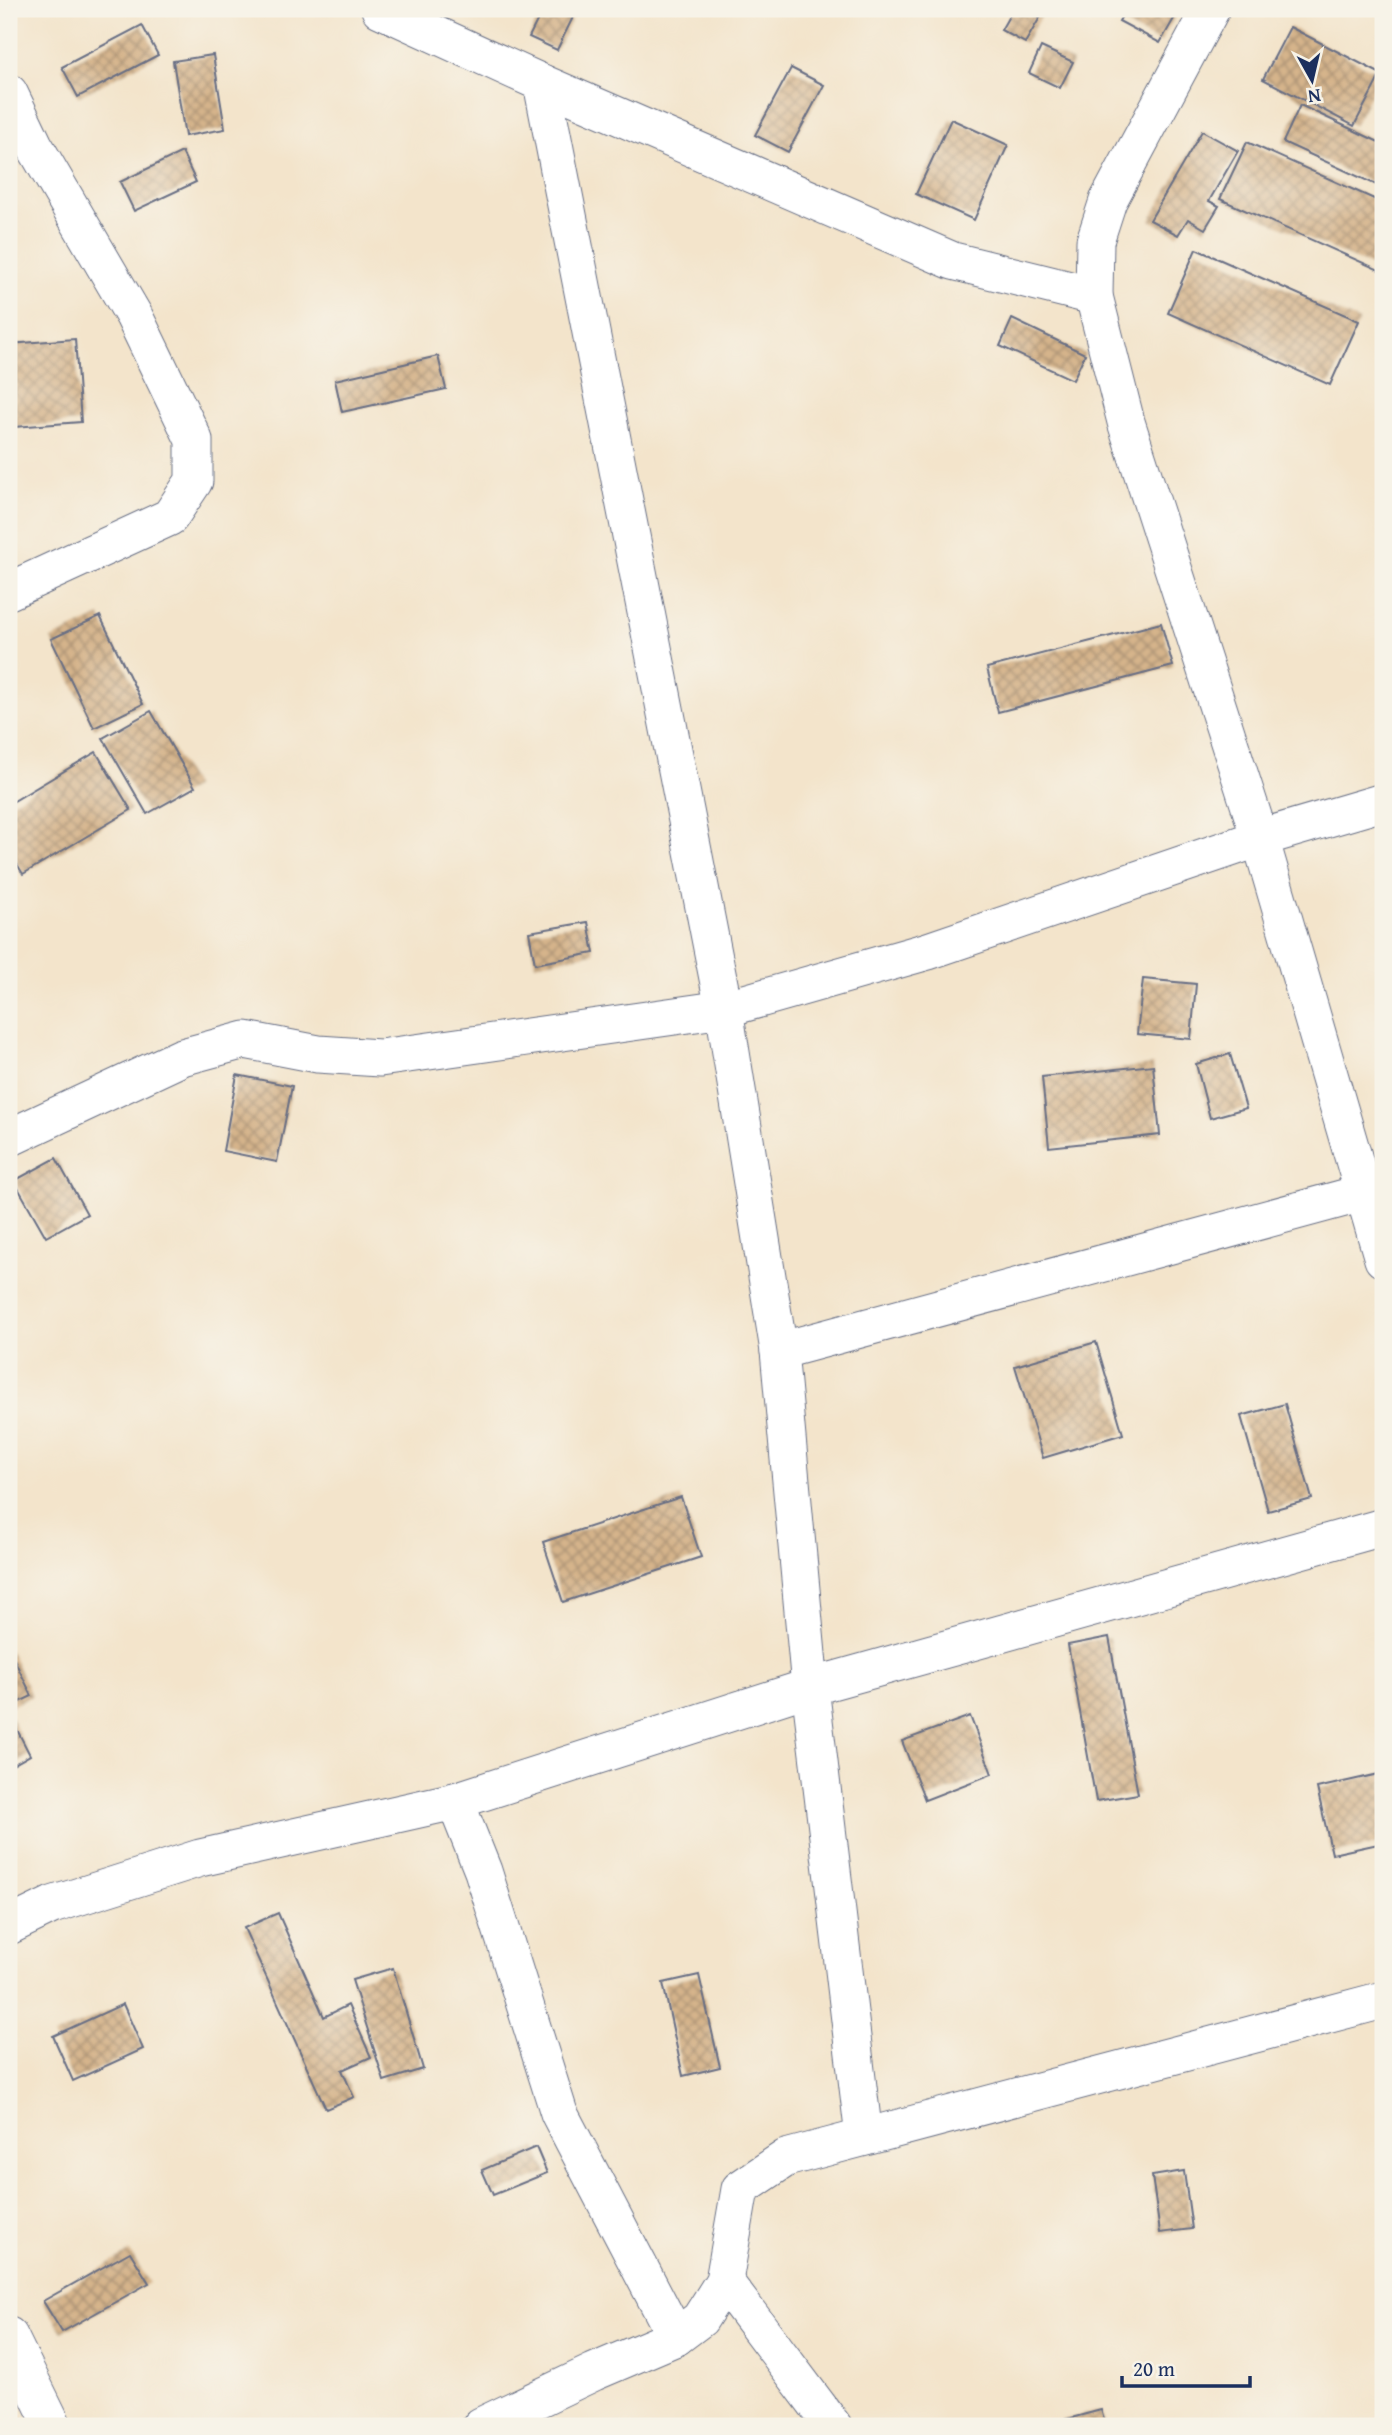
<svg xmlns="http://www.w3.org/2000/svg" width="1392" height="2435" viewBox="0 0 1392 2435" font-family="'Gentium Book Plus',serif">
  <style>
    .building { fill: url(#building-cross-hatch) }
    .lines { fill: none; stroke-linecap: round; stroke-linejoin: round }
    .minor-casing { stroke: #676e84; stroke-width: 39 }
    .minor { stroke: #fff; stroke-width: 37 }
  </style>
  <defs>
    <pattern id="building-cross-hatch" width="8" height="8" patternUnits="userSpaceOnUse" patternTransform="scale(1.75)"><rect width="8" height="8" fill="#d5b48b"/><path d="M0 0l8 8M0 8l8-8" fill="none" stroke="#ac9375"/></pattern>
  </defs>
  <rect width="100%" height="100%" fill="#f7f3e8"/>
  <filter id="ink" filterUnits="userSpaceOnUse"><feTurbulence type="fractalNoise" baseFrequency=".0143" numOctaves="2"/><feDisplacementMap in="SourceGraphic" scale="14" xChannelSelector="R" yChannelSelector="G"/><feConvolveMatrix kernelMatrix="1 2 1 2 8 2 1 2 1" color-interpolation-filters="sRGB"/></filter>
  <filter id="wash" filterUnits="userSpaceOnUse"><feTurbulence type="fractalNoise" baseFrequency=".00686" numOctaves="4" result="noise"/><feDisplacementMap in="SourceGraphic" scale="28" xChannelSelector="R" yChannelSelector="G"/><feGaussianBlur stdDeviation="1.57" result="paint"/><feColorMatrix in="noise" values="0 0 0 0 0 0 0 0 0 0 0 0 0 0 0 0 0 1.4 0 .05"/><feComposite in="paint" operator="in"/></filter>
  <g filter="url(#wash)">
    <rect width="100%" height="100%" fill="#f3e4cb"/>
    <g id="blocks">
      <g class="building">
        <path d="M543 9H577L557 50 529 37Z"/>
        <path d="M1013 9H1045L1025 43 1001 30Z"/>
        <path d="M1126 9H1177L1179 10 1160 43 1119 21Z"/>
        <path d="M142 25 158 55 78 97 62 67Z"/>
        <path d="M1290 27 1381 74 1354 126 1263 79Z"/>
        <path d="M1041 47 1073 62 1060 88 1029 73Z"/>
        <path d="M213 55 225 129 185 136 173 61Z"/>
        <path d="M791 68 824 85 788 152 755 135Z"/>
        <path d="M1300 105 1383 144V188L1283 142Z"/>
        <path d="M951 119 1008 145 974 220 916 194Z"/>
        <path d="M1202 131 1238 151 1209 201 1219 206 1205 229 1188 219 1178 235 1150 220Z"/>
        <path d="M1247 142 1383 203V260L1379 270 1220 199Z"/>
        <path d="M182 152 196 182 134 211 120 182Z"/>
        <path d="M1196 249 1359 321 1330 385 1168 313Z"/>
        <path d="M1012 319 1085 354 1073 380 1000 346Z"/>
        <path d="M75 339 81 422 14 427 9 344Z"/>
        <path d="M438 356 446 389 342 412 335 380Z"/>
        <path d="M100 616 143 704 94 728 51 639Z"/>
        <path d="M1161 623 1173 666 998 712 987 668Z"/>
        <path d="M151 711 195 787 147 814 103 738Z"/>
        <path d="M96 752 131 810 23 874 9 851V804Z"/>
        <path d="M588 922 594 953 535 964 529 932Z"/>
        <path d="M1143 979 1196 984 1191 1039 1137 1034Z"/>
        <path d="M1230 1054 1246 1108 1210 1118 1196 1064Z"/>
        <path d="M1153 1065 1160 1135 1049 1147 1042 1077Z"/>
        <path d="M237 1075 292 1086 277 1162 223 1151Z"/>
        <path d="M56 1158 87 1214 46 1237 14 1181Z"/>
        <path d="M1096 1342 1123 1434 1043 1458 1015 1366Z"/>
        <path d="M1285 1404 1312 1499 1268 1511 1241 1416Z"/>
        <path d="M681 1497 701 1557 563 1602 543 1542Z"/>
        <path d="M1109 1637 1138 1794 1096 1801 1068 1645Z"/>
        <path d="M9 1649 32 1696 9 1707Z"/>
        <path d="M9 1714 30 1755 9 1767Z"/>
        <path d="M970 1716 992 1774 925 1800 902 1741Z"/>
        <path d="M1383 1773V1843L1332 1854 1317 1788Z"/>
        <path d="M278 1913 324 2017 348 2005 371 2057 342 2070 354 2097 326 2109 244 1928Z"/>
        <path d="M393 1968 423 2069 384 2081 352 1980Z"/>
        <path d="M699 1975 720 2067 683 2076 663 1983Z"/>
        <path d="M123 2004 143 2049 73 2081 53 2036Z"/>
        <path d="M536 2147 547 2173 493 2195 482 2170Z"/>
        <path d="M1184 2171 1192 2229 1160 2233 1152 2176Z"/>
        <path d="M130 2252 149 2283 62 2332 43 2301Z"/>
        <path d="M1101 2410 1106 2426H1046L1045 2425Z"/>
      </g>
    </g>
  </g>
  <g filter="url(#ink)">
    <use href="#blocks" fill-opacity="0" stroke="#676e84" stroke-width="2"/>
    <g class="lines">
      <defs>
        <g id="minor">
          <path d="M380 9 542 83 953 261 1094 296"/>
          <path d="M1211 9 1108 201 1095 241 1094 296 1126 422 1260 838 1383 1259"/>
          <path d="M542 83 724 1009 779 1351 810 1687 864 2137"/>
          <path d="M9 93 34 145 134 316 194 440V481L170 517 9 591"/>
          <path d="M9 1138 182 1057 245 1040 318 1054 380 1058 724 1009 928 951 1260 838 1383 802"/>
          <path d="M779 1351 1363 1193"/>
          <path d="M455 1801 483 1871 559 2113 676 2337"/>
          <path d="M9 1926 52 1905 200 1858 455 1801 810 1687 1383 1527"/>
          <path d="M724 2281 833 2426"/>
          <path d="M9 2336 53 2426"/>
          <path d="M481 2426 594 2372 676 2337 700 2319 724 2281 740 2189 786 2158 1383 2000"/>
        </g>
      </defs>
      <use href="#minor" class="minor-casing"/>
      <use href="#minor" class="minor"/>
    </g>
  </g>
  <rect width="1392" height="2435" fill="none" stroke="#f7f3e8" stroke-width="35"/>
  <g transform="translate(1312 80) rotate(172)" stroke="#f7f3e8" stroke-width="5" paint-order="stroke">
  <path d="M0-5L12 26L0 18L-12 26Z" fill="#1b2f5e"/>
  <text y="-10" font-size="19" font-weight="bold" text-anchor="middle" fill="#1b2f5e">N</text>
  </g>
  <path d="M1122 2376v10h128v-10" fill="none" stroke="#1b2f5e" stroke-width="3.5"/>
  <text x="1133" y="2376" font-size="21" fill="#1b2f5e" stroke="#f7f3e8" stroke-width="5" paint-order="stroke">20 m</text>
</svg>
